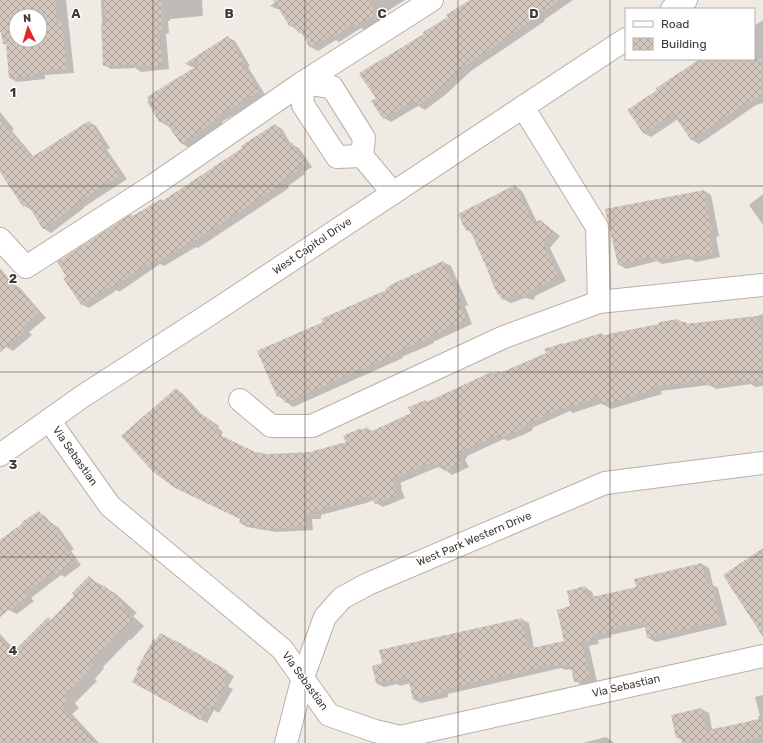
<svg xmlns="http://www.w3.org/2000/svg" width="763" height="743" viewBox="0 0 763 743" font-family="Rubik,sans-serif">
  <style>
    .shadow { fill: #0003; fill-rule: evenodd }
    .building { fill: url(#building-cross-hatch); fill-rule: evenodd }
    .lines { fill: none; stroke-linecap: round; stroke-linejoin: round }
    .minor-casing { stroke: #bab0a7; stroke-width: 24 }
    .minor { stroke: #fff; stroke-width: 22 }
    .grid { fill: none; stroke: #413a34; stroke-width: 1; stroke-opacity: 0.55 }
    .labels { text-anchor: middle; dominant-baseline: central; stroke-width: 3; stroke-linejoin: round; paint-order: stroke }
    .street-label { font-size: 11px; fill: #413a34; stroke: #fff }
    .grid-label { font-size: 13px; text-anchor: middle; font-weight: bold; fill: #413a34; stroke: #fff; stroke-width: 3; stroke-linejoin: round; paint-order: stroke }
  </style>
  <defs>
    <pattern id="building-cross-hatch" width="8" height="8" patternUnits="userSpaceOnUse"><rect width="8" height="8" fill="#d3c7bd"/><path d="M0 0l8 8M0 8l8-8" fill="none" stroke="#ada39a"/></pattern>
  </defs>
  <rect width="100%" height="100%" fill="#f0eae4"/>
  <g class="shadow">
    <path d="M0 0H66L74 73 45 75V79L17 82 10 78 7 45 3 43 0 26ZM16 16H40V40H16Z"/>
    <path d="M101 0H202L203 16 170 19V21H168L169 33 166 34 169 69 141 72 135 68 111 69 104 65Z"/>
    <path d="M279 0H405L381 15 383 19 364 30 361 28 339 42 336 40 318 51 311 47 304 35 291 26 280 9H277L270 6Z"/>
    <path d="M470 0H573L544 20 545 21 471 71 445 95 425 110 418 106 391 122 384 118 377 98 362 73 446 20Z"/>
    <path d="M763 20V103L756 105 699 144 692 140 678 119 651 137 643 133 702 59H754V26Z"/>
    <path d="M228 37 235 41 250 66 248 67 266 96 222 122 223 124 205 135 206 137 189 148 181 143 169 127 161 122 197 67H192L186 64Z"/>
    <path d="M0 112 14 129 12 131 34 157 89 122 96 126 110 148 107 150 127 179 84 207V208L51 233 43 228 32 210 24 206 0 170Z"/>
    <path d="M275 125 282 129 291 144 299 148 312 167 304 172 305 174 288 186 289 188 198 248 196 247 164 266 160 264 119 292 117 290 89 308 81 304 131 216H133L161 200 163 201 244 149Z"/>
    <path d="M515 186 522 191 537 222 540 221 547 226 560 236 550 248 566 281 535 296 534 300 525 298 511 303 503 299 472 233 467 230Z"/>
    <path d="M704 191 711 195 719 236 716 237 720 257 696 262 690 259 662 264 657 261 626 269 618 264Z"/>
    <path d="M763 194V225L749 205Z"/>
    <path d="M443 262 451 266 468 305 465 306 472 324 433 342 434 343 402 357 403 358 293 407 278 396 324 323Z"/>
    <path d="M0 268 12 283 20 288 46 318 29 332 32 335 13 351 0 343Z"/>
    <path d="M763 314V386L755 387 751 384 716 389 709 385 661 391 662 394 611 409 603 404V403L573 413 570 411 532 428 533 430 525 434 508 441 504 439 467 456V458L465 460 469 467 452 475 444 469H443L438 467 400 483 402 487 401 488 405 498 383 507 376 503 374 500 366 503 321 515V519H312L313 530 276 532 247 527 240 523 241 519 176 389 183 394 201 414 219 426 218 428 223 432 221 436 255 453 268 456 310 453 347 443 361 430 363 431 368 429 373 431 412 414 426 401 428 402 491 373 494 375 501 374 602 334 605 336 678 320 688 324 751 318Z"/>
    <path d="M39 512 46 517 51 523 58 527 74 549 71 551 81 565 65 577 61 575 31 598 34 601 17 614 9 610 0 597V541Z"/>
    <path d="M702 564 709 568 713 585 718 588 727 625 656 642 648 638 646 627 611 635 612 637 598 640 599 644 589 646 597 682 582 685 575 681 572 669 565 670 561 668 448 694V697L421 703 413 699 410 683 400 686 397 684 384 687 376 683 521 619 529 623 534 648 565 641 572 607 585 587 592 592 594 597 638 588Z"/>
    <path d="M89 578 115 593 137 613 133 616 144 626 131 640 130 639 103 667 104 668 95 679 97 681 75 703 79 708 72 714 99 743H0V634L16 651 48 618 53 621 76 597Z"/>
    <path d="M157 641 177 643 234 676 228 687 233 689 219 713 214 710 207 723 134 682Z"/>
    <path d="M763 695V743H684L683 741 677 737 701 709 709 713 712 729 722 727 724 728 759 720 758 716H760L755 697Z"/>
    <path d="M606 737 614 743H583Z"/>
  </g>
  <g class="building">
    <path d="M3 0H55L57 22H62L67 69 38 72V76L9 78 6 44H3L1 32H0V1H3ZM16 16H40V40H16Z"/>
    <path d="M104 0H162L163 17H161L162 30H159L162 66 132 68V64L103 66 101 23 106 22Z"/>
    <path d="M273 0H368L376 14 356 26 354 23 331 39 329 36 310 48 301 32 299 34 293 24 290 27Z"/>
    <path d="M470 0H560L538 15V16L463 67 438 91 417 106 413 101 383 119 371 101 376 98 359 74 361 72 424 34 423 32 445 19 448 17 446 15Z"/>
    <path d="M228 36 244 61 241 63 259 91 215 118 216 120 198 131 199 133 181 144 164 120 160 123 147 102 149 101 147 97 203 62 184 64Z"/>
    <path d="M700 59H763V94L749 103V102L691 140 673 114 643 133 627 110 657 90 656 88Z"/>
    <path d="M0 120 32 157 89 121 104 143 101 145 120 175 77 203 78 204 43 229 27 204 23 207 0 172Z"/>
    <path d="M275 124 288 145 292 142 305 163 297 168 299 170 281 181 282 184 189 244V243L156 263 154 260 111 288 110 286 81 305 63 278 66 276 57 262 131 214 132 216 138 213 161 199 162 201 173 194 242 148 241 146Z"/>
    <path d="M515 185 533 223 540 220 553 231 543 244 559 277 528 292 526 297 517 294 502 300 499 294 498 295 490 278H491L472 235 469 229 466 231 458 214Z"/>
    <path d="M704 190 712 232 709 233 713 253 688 258 687 254 654 261V258L652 259 651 257 618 265 605 209Z"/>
    <path d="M443 261 461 301 458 302 466 320 426 338 427 339 395 353 396 354 285 403 281 395 277 397 257 351 259 350 323 322 321 319 386 290V288L390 286V285Z"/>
    <path d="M0 270 11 283 13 282 39 313 22 327 25 331 0 352Z"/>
    <path d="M756 316 757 322 760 321 763 346V381L747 383V380L708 386 707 380 654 387 655 390 602 405 600 397 564 409V407L526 424V426L517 431 500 438 498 435 460 452 461 454 458 455 462 463 444 471 440 463 434 466 432 462 393 479 395 483 394 484 399 494 375 504 370 494 359 500 314 511V515H305L306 526 268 529 239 523 240 519 175 488 152 471 121 436 176 388 194 409 212 421 211 423 217 427 214 432 255 452 268 454 310 452 346 442 343 436 361 428V430L368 427 370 432 411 413 408 407 426 400 427 402 491 372 492 374 499 371 500 373 546 353 544 349 563 343V344L602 333 603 336 613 333 659 324V322L678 319V322H686V324Z"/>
    <path d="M39 511 48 524 51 522 67 544 64 547 75 560 57 574 55 571 24 593 27 596 0 617V540L23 523 22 522Z"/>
    <path d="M763 548V637L723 575Z"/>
    <path d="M702 563 707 585 711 583 720 621 647 638 644 622 604 631 605 633 591 636 592 640 582 642 590 678 574 682 570 664 556 667V664L441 690V693L413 699 408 678 391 682V680L376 683 372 666 382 663 379 650 522 618 528 649 564 641 557 610 570 606 567 591 585 586 588 598 636 587 634 579Z"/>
    <path d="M89 576 101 588 104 585 126 606 122 609 133 619 119 634 118 633 92 660 93 661 91 663 93 666 64 696 68 701 62 707 95 743H0V639L13 652 48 617 51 620 74 596 72 593Z"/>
    <path d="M160 633 178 642 228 671 222 682 226 684 212 710 206 707 200 720 132 682 138 671 136 670 154 638 156 640Z"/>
    <path d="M701 708 706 731 763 718V738L735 743H682L681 737 676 738 671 715Z"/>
  </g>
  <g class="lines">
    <defs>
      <g id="minor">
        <path d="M672 9 686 0"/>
        <path d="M302 83 332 87 364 138 362 156 393 193"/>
        <path d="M302 83 303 105 337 157 362 156"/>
        <path d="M523 107 597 227 599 302"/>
        <path d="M0 239 26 267 154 185 302 83 432 0"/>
        <path d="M240 400 271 426H312L504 337 599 302 763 285"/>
        <path d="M49 420 110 506 282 649 329 715 375 731 400 737 763 656"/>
        <path d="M0 455 83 396 210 314 626 39"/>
        <path d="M286 743 303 677 325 617 342 598 368 584 605 483 763 463"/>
      </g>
    </defs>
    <use href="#minor" class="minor-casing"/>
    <use href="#minor" class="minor"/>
  </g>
  <path class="grid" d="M153 0V743M305 0V743M458 0V743M610 0V743M0 186H763M0 372H763M0 557H763"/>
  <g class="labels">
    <g class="street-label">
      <text transform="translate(312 246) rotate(-34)">West Capitol Drive</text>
      <text transform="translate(75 456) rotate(55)">Via Sebastian</text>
      <text transform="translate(474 539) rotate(-23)">West Park Western Drive</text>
      <text transform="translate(305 681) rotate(54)">Via Sebastian</text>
      <text transform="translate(626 686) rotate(-13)">Via Sebastian</text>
    </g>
  </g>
  <g class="grid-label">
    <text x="76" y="18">A</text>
    <text x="229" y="18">B</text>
    <text x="382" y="18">C</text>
    <text x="534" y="18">D</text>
    <text x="13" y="97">1</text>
    <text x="13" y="283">2</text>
    <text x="13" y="469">3</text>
    <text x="13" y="655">4</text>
  </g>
  <rect x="625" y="8" width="130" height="52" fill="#ffffff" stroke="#b3b0ae"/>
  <rect x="633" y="21" width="20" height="6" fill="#ffffff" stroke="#b3b0ae"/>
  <text x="661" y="28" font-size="12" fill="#413a34">Road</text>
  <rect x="633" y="38" width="20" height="12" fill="url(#building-cross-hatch)" stroke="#b3b0ae"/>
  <text x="661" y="48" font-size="12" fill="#413a34">Building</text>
  <g transform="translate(28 28) rotate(355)"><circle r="19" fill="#ffffff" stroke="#b3b0ae"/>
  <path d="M0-3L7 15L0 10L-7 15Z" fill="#e32729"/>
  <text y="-6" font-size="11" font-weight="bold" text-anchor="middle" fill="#413a34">N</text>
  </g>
</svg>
